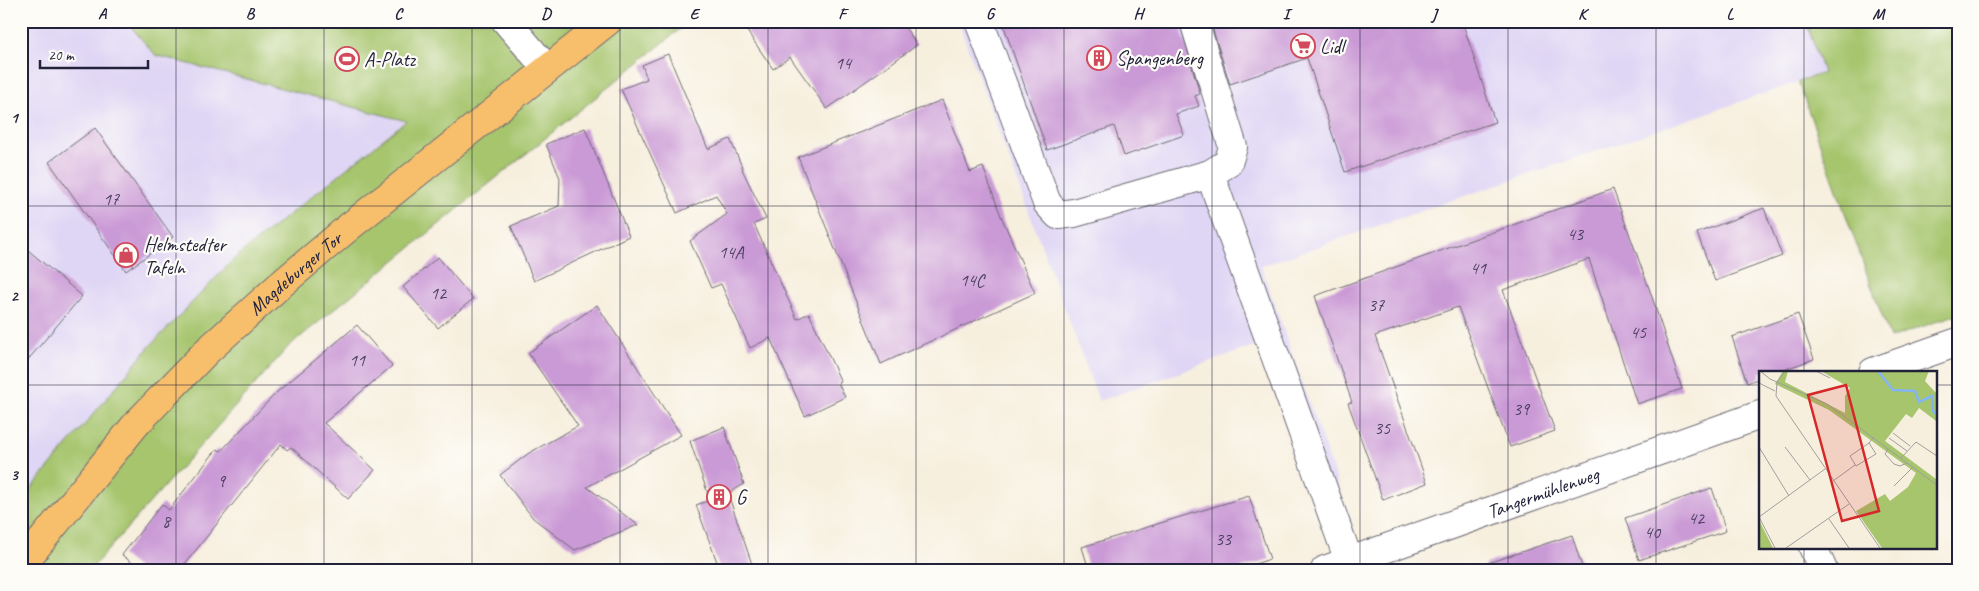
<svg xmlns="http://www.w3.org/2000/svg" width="1979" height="591" viewBox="0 0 1979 591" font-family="Caveat,sans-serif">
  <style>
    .built { fill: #dfd5f5 }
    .green { fill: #a6c56d; stroke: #647454 }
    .building { fill: #ca9ad6 }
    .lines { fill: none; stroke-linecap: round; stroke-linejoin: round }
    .minor-casing { stroke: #6d6a74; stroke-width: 30 }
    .major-casing { stroke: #6d6a74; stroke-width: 30 }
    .minor { stroke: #fff; stroke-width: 28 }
    .major { stroke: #f7bf6c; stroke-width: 28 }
    .grid { fill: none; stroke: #22223b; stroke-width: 1; stroke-opacity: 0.55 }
    .labels { text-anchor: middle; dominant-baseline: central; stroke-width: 4.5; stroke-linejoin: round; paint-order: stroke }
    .number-label { font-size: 18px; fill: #4c4062 }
    .poi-label { font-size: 20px; fill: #22223b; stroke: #fdfcf7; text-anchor: start }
    .street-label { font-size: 20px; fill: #22223b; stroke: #fdfcf7 }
    .inset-river { fill: none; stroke: #83b6f0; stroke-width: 2.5 }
    .inset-road { fill: none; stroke: #a29d9d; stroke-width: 1 }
    .view { fill: #d62828; fill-opacity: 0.15; stroke: #d62828; stroke-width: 2.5 }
    .inset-edge { fill: none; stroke: #22223b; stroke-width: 2.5 }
    .neatline { fill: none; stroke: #22223b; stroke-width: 2 }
    .grid-label { font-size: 16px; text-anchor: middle; font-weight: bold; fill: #22223b }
  </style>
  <rect width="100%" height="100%" fill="#fdfcf7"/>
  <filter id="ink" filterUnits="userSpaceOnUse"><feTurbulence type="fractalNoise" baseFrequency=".02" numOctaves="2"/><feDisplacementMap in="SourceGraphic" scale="10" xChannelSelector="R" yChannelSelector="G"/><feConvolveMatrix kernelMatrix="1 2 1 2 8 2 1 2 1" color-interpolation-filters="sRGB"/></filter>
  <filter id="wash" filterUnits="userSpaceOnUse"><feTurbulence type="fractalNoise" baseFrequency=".0096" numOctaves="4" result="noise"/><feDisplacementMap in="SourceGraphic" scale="20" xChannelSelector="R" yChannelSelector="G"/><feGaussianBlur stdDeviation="1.12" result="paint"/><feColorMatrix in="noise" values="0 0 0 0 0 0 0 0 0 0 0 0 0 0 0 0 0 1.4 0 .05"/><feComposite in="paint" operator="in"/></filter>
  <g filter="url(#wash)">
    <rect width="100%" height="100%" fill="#f7efde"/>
    <g class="built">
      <path d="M21 21H126L155 55 406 120 236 257 150 346 21 501Z"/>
      <path d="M958 21H1806L1824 73 1261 266 1356 536 1330 544 1257 345 1099 401Z"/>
    </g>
    <g class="green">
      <path d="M126 21H690L289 346 90 570H21V501L150 346 236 257 406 121 155 55Z"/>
      <path d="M1806 21H1958V314L1890 338 1798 82 1823 73Z"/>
    </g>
    <g id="blocks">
      <g class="building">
        <path d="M740 21H901L917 45 827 109 790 57 773 69Z"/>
        <path d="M1002 21H1179L1200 94 1195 96 1199 106 1176 114 1184 135 1124 156 1114 126 1047 150Z"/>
        <path d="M1210 21H1462L1495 122 1345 172 1307 58 1230 84Z"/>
        <path d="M668 54 708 149 730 139 743 169H742L766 219 754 224 797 319 809 313 841 382 838 383 845 397 805 416 770 338 750 348 721 284 711 288 690 241 727 214 716 195 677 213 621 89 647 79 642 65Z"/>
        <path d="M942 100 970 172 983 167 1001 216 1035 293 881 364 798 157Z"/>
        <path d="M95 128 173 237 126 271 49 162Z"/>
        <path d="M585 128 629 236 534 281 511 226 559 206 560 178 546 144Z"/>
        <path d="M1613 189 1650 291 1682 389 1637 404 1589 259 1503 290 1555 431 1510 447 1458 307 1375 336 1427 483 1383 500 1348 403 1352 402 1315 296Z"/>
        <path d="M1764 208 1782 256 1715 281 1697 233Z"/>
        <path d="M21 244 82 296 21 368Z"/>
        <path d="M438 257 473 299 438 328 403 287Z"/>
        <path d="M597 305 681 435 587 487 638 525 575 550 533 518 500 475 529 453 578 426 528 353Z"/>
        <path d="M1798 314 1814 359 1777 372H1760V378L1747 383 1732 337Z"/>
        <path d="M357 325 392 366 324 423 375 470 348 499 291 447 287 450 281 444 180 570H141L122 555 162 504 169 510 217 449 221 451 277 392Z"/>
        <path d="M724 427 744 484 728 494 754 570H720L696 505 710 500 690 441Z"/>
        <path d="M1712 488 1726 531 1639 560 1625 518Z"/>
        <path d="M1249 496 1270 559 1237 570H1089L1082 547Z"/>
        <path d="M1572 535 1583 570H1485V564Z"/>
      </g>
    </g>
  </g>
  <g filter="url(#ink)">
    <use href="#blocks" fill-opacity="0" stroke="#6d6a74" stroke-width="1"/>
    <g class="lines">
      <defs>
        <g id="minor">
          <path d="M506 21 547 69"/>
          <path d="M979 21 1047 203 1058 215 1074 213 1210 174 1228 163 1233 147 1194 21"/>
          <path d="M1210 174 1349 561"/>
          <path d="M1873 372 1958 342"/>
          <path d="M1813 547 1823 570"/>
          <path id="s1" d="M1325 570 1760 415"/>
        </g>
        <g id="major">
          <path id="s2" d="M21 566 137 423 207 351 279 286 349 227 608 21"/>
        </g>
      </defs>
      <use href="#minor" class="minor-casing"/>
      <use href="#major" class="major-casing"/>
      <use href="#minor" class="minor"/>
      <use href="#major" class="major"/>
    </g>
  </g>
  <path class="grid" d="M176 21V570M324 21V570M472 21V570M620 21V570M768 21V570M916 21V570M1064 21V570M1212 21V570M1360 21V570M1508 21V570M1656 21V570M1804 21V372M21 206H1958M21 385H1760M1935 385H1958M1804 547V570"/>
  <defs>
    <symbol id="supermarket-ring" viewBox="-11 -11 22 22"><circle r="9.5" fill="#fdfcf7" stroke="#d1495b" stroke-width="1.5"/><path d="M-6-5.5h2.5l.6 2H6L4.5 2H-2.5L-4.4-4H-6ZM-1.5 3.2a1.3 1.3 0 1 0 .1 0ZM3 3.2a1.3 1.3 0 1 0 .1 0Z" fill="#d1495b"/></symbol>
    <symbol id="building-ring" viewBox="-11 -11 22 22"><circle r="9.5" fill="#fdfcf7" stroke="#d1495b" stroke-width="1.5"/><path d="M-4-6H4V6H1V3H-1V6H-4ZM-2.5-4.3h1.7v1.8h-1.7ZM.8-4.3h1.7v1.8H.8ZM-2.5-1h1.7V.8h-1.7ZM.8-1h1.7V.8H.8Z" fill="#d1495b"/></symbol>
    <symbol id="stadium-ring" viewBox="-11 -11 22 22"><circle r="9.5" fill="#fdfcf7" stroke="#d1495b" stroke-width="1.5"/><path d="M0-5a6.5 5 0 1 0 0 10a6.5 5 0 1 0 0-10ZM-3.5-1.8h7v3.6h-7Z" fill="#d1495b"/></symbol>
    <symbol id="shop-ring" viewBox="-11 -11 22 22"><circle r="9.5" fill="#fdfcf7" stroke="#d1495b" stroke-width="1.5"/><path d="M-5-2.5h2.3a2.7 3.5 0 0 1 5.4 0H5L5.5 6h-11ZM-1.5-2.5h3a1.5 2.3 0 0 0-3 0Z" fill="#d1495b"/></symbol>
  </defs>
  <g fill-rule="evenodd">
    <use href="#supermarket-ring" x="1289" y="32" width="28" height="28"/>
    <use href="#building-ring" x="1085" y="44" width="28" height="28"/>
    <use href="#stadium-ring" x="333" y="45" width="28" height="28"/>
    <use href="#shop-ring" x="112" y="241" width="28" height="28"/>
    <use href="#building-ring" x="705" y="483" width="28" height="28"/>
  </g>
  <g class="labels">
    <g class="number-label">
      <text x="843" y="63">14</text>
      <text x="111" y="199">17</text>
      <text x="1575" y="234">43</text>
      <text x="731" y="252">14A</text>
      <text x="1478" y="268">41</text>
      <text x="972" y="280">14C</text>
      <text x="438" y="293">12</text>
      <text x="1376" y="305">37</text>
      <text x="1638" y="332">45</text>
      <text x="357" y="360">11</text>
      <text x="1521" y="409">39</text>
      <text x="1382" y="428">35</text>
      <text x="221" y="481">9</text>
      <text x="1696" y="518">42</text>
      <text x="166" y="521">8</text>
      <text x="1652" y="532">40</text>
      <text x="1223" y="539">33</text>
    </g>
    <g class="poi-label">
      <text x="1320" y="46">Lidl</text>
      <text x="1116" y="58">Spangenberg</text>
      <text x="364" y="59">A-Platz</text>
      <text x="144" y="244">Helmstedter<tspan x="144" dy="23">Tafeln</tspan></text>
      <text x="736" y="497">G</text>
    </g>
    <g class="street-label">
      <text stroke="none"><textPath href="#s2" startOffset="402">Magdeburger Tor</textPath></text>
      <text stroke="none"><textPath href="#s1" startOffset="231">Tangermühlenweg</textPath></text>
    </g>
  </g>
  <g transform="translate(1759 371)">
    <rect width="178" height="178" fill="#f7efde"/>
    <path d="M24 0H29L26 11 86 42V25L91 17 62 0H170L166 10 177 22V50L160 37 153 47 147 43 126 70 177 108V177H123L97 140 126 123 131 130 149 116 157 102 70 39 16 13ZM0 149 14 177H0Z" fill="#a6c56d"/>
    <path class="inset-river" d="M119 0 134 19 156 20 160 31 173 25 174 40 178 44"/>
    <path class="inset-road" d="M1 0 11 8 68 33 178 114M26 0 18 11 17 25 121 177M57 0 71 7M0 12 16 20M134 62 151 75M130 67 148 80M110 72 91 85 97 95 117 83 110 72 114 67M0 76 30 125M26 76 51 109M129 78 126 83 135 93 141 95 148 92M142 87 157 71 178 85M74 110 96 94M135 115 154 96M0 146 66 98M0 146 16 177M70 148 90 177M27 177 90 133"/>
    <path class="view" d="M87 14 120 140 83 150 49 24Z"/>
    <rect width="178" height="178" class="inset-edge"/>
  </g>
  <rect width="1979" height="591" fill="none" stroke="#fdfcf7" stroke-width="55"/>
  <path d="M40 60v8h108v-8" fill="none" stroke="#22223b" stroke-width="2.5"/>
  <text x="48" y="60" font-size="15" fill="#22223b" stroke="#fdfcf7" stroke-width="4" paint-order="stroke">20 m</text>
  <rect x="28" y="28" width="1924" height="536" class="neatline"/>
  <g class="grid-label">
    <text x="102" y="19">A</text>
    <text x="250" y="19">B</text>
    <text x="398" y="19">C</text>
    <text x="546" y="19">D</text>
    <text x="694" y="19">E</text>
    <text x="842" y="19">F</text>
    <text x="990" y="19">G</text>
    <text x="1138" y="19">H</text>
    <text x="1286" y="19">I</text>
    <text x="1434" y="19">J</text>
    <text x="1582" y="19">K</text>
    <text x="1730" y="19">L</text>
    <text x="1878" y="19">M</text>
    <text x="14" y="123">1</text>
    <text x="14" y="301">2</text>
    <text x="14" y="480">3</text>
  </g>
</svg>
